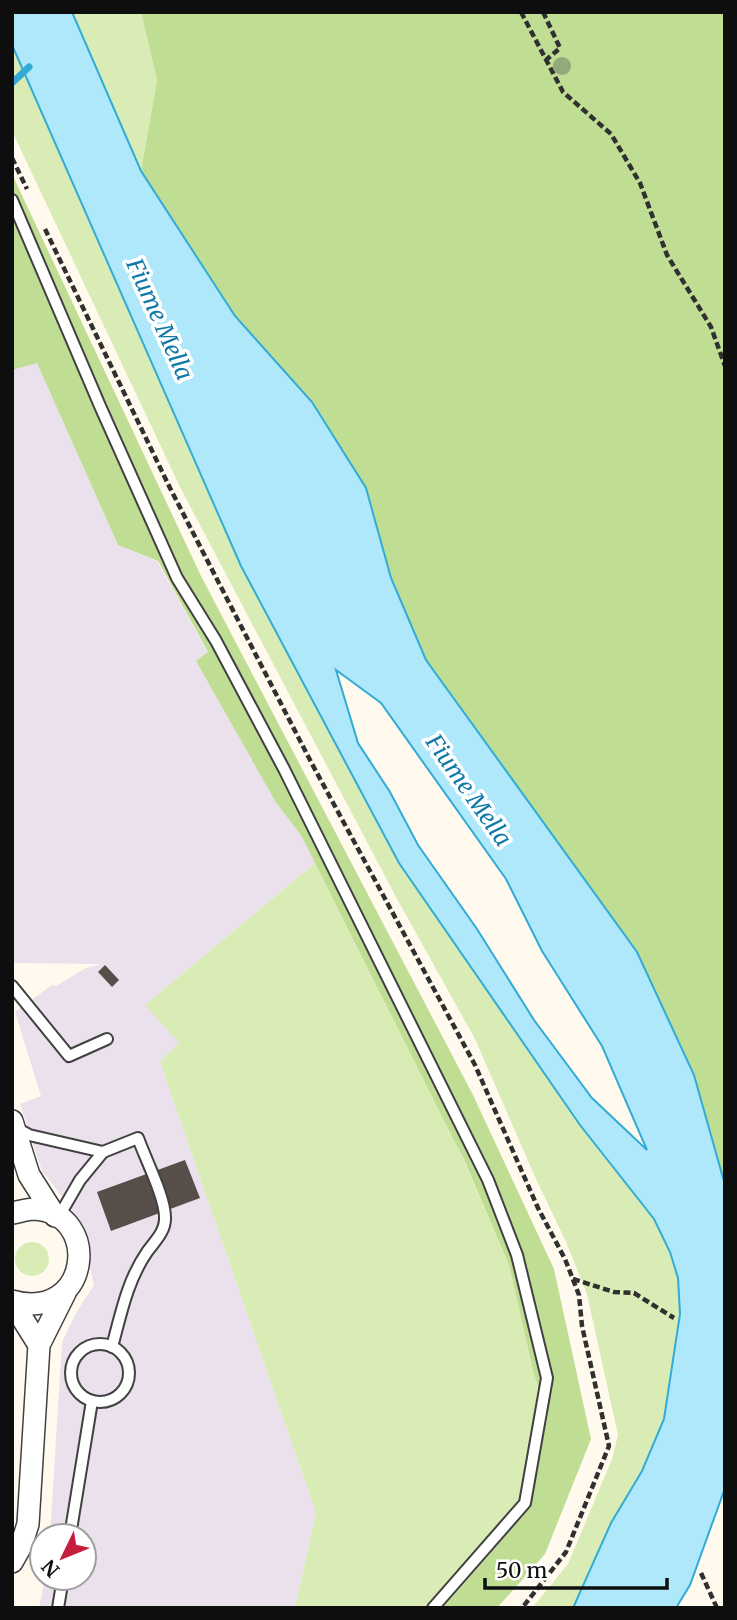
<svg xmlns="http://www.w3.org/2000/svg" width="737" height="1620" viewBox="0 0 737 1620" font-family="Merriweather,serif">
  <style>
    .industrial { fill: #eae1ed }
    .green { fill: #d9ecb5 }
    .forest { fill: #bfde94 }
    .water { fill: #afe8fa; stroke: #32abd6; stroke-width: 2; fill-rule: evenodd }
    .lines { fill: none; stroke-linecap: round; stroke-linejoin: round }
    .stream { stroke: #32abd6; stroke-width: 7 }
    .building { fill: #574d49 }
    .lane-casing { stroke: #414141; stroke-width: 14 }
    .street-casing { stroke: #414141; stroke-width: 24 }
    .path { stroke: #303030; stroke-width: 4.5; stroke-dasharray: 7 3.5; stroke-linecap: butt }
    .lane { stroke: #fff; stroke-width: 10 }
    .street { stroke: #fff; stroke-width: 21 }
    .tree { fill: #90aa79 }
    .labels { text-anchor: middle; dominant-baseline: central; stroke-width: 7; stroke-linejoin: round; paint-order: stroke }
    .water-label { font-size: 23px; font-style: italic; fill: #0f7aa8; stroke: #fff }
  </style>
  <rect width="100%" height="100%" fill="#fff9ee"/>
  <path class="industrial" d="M37 362 118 545 157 561 208 653 196 661 275 801 302 837 315 863 145 1005 180 1043 160 1062 316 1513 295 1608H39L45 1578H84V1536H50L62 1342 76 1313 94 1285 84 1240 71 1208 42 1171 20 1104 41 1096 15 1012 52 985 56 986 86 968 101 964 12 963V370Z"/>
  <g class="green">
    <path d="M72 12H141L157 80 141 171Z"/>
    <path d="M12 45 241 566 399 863 580 1125 654 1219 670 1252 678 1278 680 1314 664 1419 642 1471 611 1523 573 1608H532L568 1564 612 1459 618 1435 587 1294 566 1242 536 1179 475 1039 396 897 180 487 12 131Z"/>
    <path d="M315 863 446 1120 509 1265 534 1375 548 1413 528 1510 443 1608H295L316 1513 160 1062 179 1043 145 1005Z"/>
    <circle cx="32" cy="1259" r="17"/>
  </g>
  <g class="forest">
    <path d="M141 12H725V1185L694 1075 489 748 426 660 391 578 366 488 312 402 235 316 141 171 157 80Z"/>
    <path d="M12 174 201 576 473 1095 554 1269 591 1439 545 1554 497 1608H443L528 1510 548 1414 534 1375 509 1265 464 1160 302 837 275 801 196 661 208 652 158 561 118 545 37 363 12 370Z"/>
  </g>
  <path class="water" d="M12 12H72L141 171 235 316 312 402 366 488 391 578 426 660 637 952 694 1075 725 1185V1488L690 1585 676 1608H573L611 1523 642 1471 664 1419 680 1314 678 1278 670 1252 654 1219 580 1125 399 863 241 566 12 45ZM336 670 381 703 506 879 542 951 602 1046 647 1150 592 1098 534 1020 477 929 418 845 390 792 358 743Z"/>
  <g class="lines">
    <path class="stream" d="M12 83 29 67"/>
  </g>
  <g class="building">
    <path d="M105 965 119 980 112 987 98 972Z"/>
    <path d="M185 1160 200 1198 111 1231 97 1192Z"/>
  </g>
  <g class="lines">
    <defs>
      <g id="lane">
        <path d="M12 200 100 406 177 578 216 641 284 769 488 1180 517 1255 547 1378 525 1503 433 1608"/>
        <path d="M12 986 69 1056 107 1039"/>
        <path d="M16 1128 29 1135 103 1152 138 1138C145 1158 166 1199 165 1219 165 1232 154 1242 147 1252 127 1281 121 1314 112 1347"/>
        <path d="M58 1218 80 1180 103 1152"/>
        <circle cx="100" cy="1373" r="29"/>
        <path d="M70 1536 92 1401"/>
        <path d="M58 1608 63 1578"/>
      </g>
      <g id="street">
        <path d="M12 1121 29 1175 55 1216"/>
        <path d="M12 1213C19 1212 27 1209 34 1209 102 1212 91 1323 12 1301"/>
        <path d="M12 1302 39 1345"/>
        <path d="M12 1562 21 1546 28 1524 39 1345 65 1293"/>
      </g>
    </defs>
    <use href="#lane" class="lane-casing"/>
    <use href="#street" class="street-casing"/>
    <g class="path">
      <path d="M521 12 563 92 611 134 640 183 667 255 711 327 725 366"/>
      <path d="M543 12 560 48 546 60"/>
      <path d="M12 158 27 189"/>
      <path d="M45 229 170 488 311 762 475 1065 538 1208 565 1259 579 1295 582 1326 609 1446 566 1552 522 1608"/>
      <path d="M573 1279 614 1292 634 1293 674 1318"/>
      <path d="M701 1573 717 1608"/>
    </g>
    <use href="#lane" class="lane"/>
    <use href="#street" class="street"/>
  </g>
  <circle class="tree" cx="562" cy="66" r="9"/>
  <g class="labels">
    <g class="water-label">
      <text transform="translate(160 319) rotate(66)">Fiume Mella</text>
      <text transform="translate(469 790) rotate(55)">Fiume Mella</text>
    </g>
  </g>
  <rect width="737" height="1620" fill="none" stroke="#0e0e0e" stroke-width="28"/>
  <g transform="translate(63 1557) rotate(227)"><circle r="33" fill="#ffffff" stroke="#9f9f9f" stroke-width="2"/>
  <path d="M0-5L12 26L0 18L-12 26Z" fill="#c71d3c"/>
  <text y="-10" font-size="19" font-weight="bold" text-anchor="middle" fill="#0e0e0e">N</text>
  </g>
  <path d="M485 1578v10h182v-10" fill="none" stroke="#0e0e0e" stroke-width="3.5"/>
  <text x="496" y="1578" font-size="21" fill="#0e0e0e" stroke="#ffffff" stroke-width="5" paint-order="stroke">50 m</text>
</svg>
